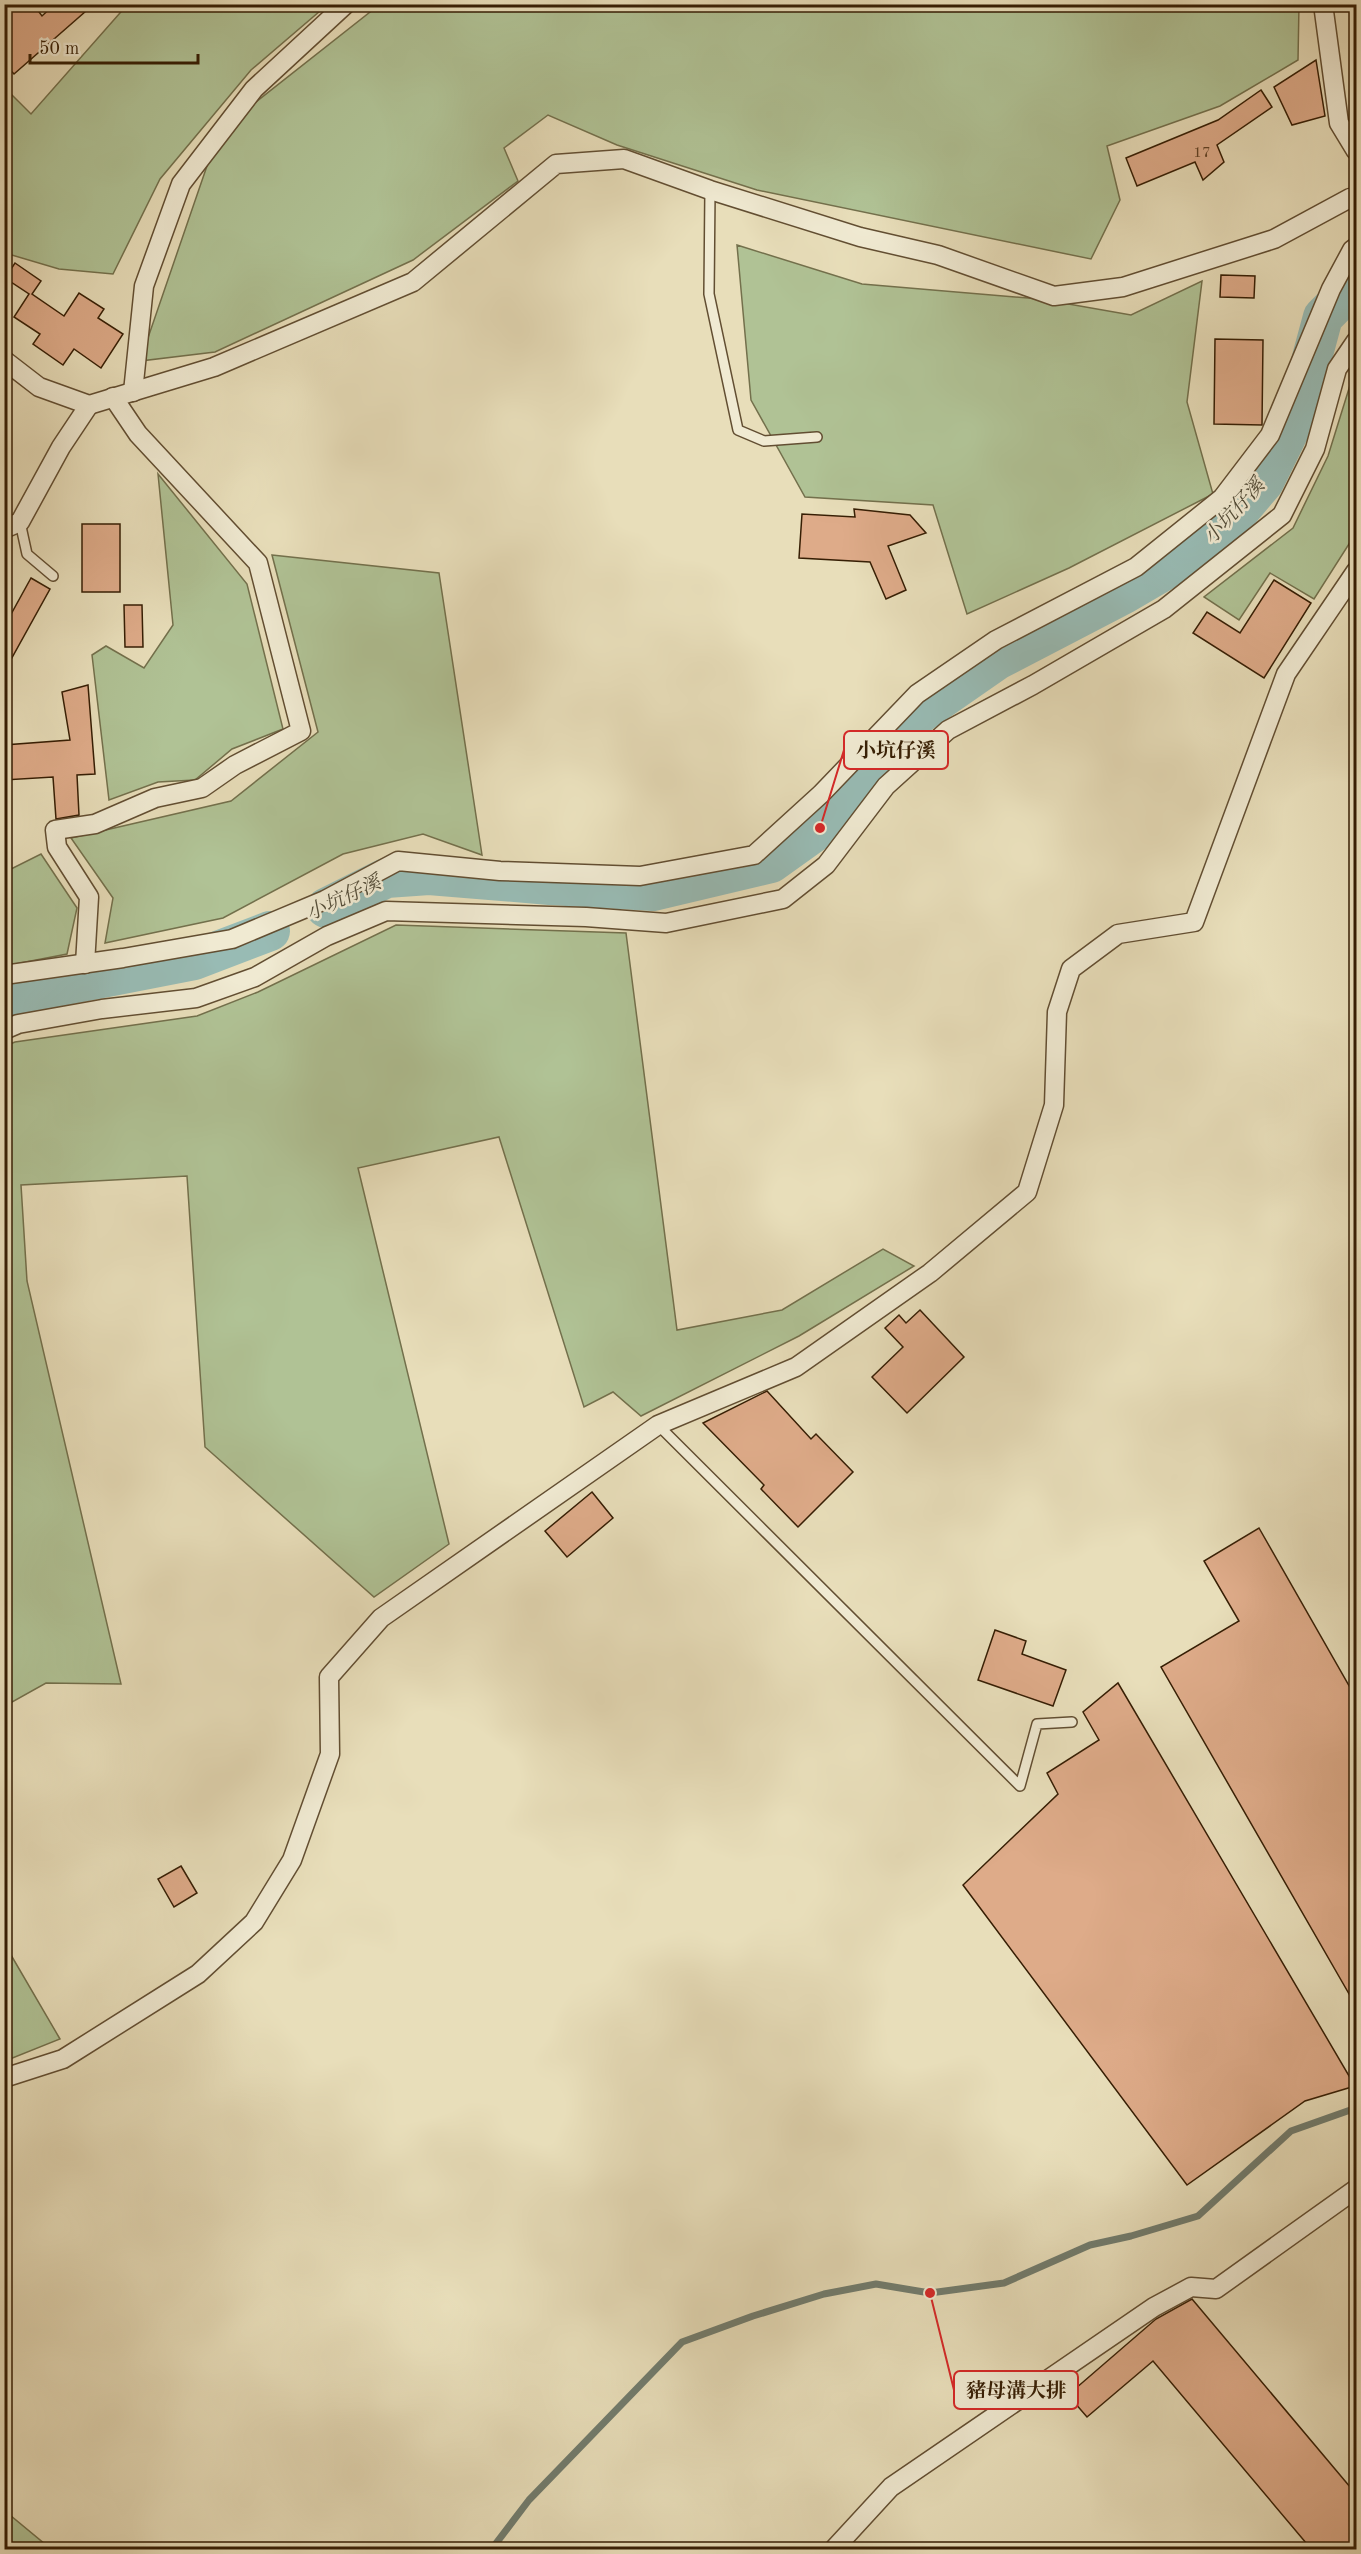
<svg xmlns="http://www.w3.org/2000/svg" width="1361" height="2554" viewBox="0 0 1361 2554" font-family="'Old Standard TT','Noto Serif TC',serif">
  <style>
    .green { fill: #b0c295; stroke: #73704c; stroke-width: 1.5 }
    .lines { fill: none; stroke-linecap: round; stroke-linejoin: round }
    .stream { stroke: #717c6e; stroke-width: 7 }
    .river { stroke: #98bbb4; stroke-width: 40 }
    .building { fill: #deab89; stroke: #361e04; stroke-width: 1.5 }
    .lane-casing { stroke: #624e32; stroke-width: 12 }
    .street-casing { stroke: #624e32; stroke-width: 21 }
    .lane { stroke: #f0ead2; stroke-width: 9 }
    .street { stroke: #f0ead2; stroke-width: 18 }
    .labels { text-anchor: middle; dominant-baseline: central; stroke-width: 5; stroke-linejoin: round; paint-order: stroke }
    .number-label { font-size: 15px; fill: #604125 }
    .water-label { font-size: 20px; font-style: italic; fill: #534d39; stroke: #f0ead2 }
    .leader { fill: none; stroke: #d62828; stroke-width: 2 }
    .callout-dot { fill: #d62828; stroke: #f0ead2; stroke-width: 2 }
    .callout { fill: #f0ead2; stroke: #d62828; stroke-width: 2 }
    .callout-label { font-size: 20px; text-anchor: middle; font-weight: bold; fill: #361e04 }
  </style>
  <rect width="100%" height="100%" fill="#e8deba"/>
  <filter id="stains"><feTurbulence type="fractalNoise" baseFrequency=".00333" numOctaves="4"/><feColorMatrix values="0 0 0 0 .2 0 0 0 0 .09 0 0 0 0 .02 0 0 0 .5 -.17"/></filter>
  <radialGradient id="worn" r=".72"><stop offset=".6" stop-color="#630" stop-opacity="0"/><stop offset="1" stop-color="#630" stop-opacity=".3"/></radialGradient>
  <g class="green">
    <path d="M127 5H327L251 70 160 179 113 274 59 269 5 253V88L31 114Z"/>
    <path d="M379 5H1299L1298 60 1220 106 1107 146 1120 200 1091 259 757 190 617 145 548 115 504 148 518 181 413 260 215 352 140 361 219 131Z"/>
    <path d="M737 245 862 284 1040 299 1131 315 1202 281 1187 402 1213 494 1069 568 967 614 933 505 805 497 751 400Z"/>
    <path d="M1356 366V533L1314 599 1270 573 1239 620 1204 597 1293 528 1328 456Z"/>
    <path d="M158 474 247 584 283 729 232 749 195 780 158 782 109 800 92 655 106 646 144 668 173 625Z"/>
    <path d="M272 555 439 573 482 855 423 834 343 854 223 918 105 943 113 898 71 838 231 801 318 732Z"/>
    <path d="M41 854 77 908 67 954 5 966V872Z"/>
    <path d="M396 925 626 933 677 1330 782 1310 883 1249 914 1266 799 1336 641 1416 613 1392 584 1407 499 1137 358 1168 449 1544 374 1597 205 1447 187 1176 21 1185 27 1281 121 1684 46 1683 5 1706V1046L15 1042 197 1016 258 992Z"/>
    <path d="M4 1943 60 2039 5 2061H4Z"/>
    <path d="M4 2511H5L51 2549H5Z"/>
  </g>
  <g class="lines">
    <path class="stream" d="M491 2550 529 2500 682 2342 753 2316 824 2294 876 2284 930 2293 1004 2283 1090 2245 1131 2236 1198 2216 1291 2131 1356 2108"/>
    <g class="river">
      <path d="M326 908 386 878 429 875 550 885 653 891 771 863 820 828 915 717 997 660 1124 594 1213 542 1264 482 1296 417 1323 317 1356 284"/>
      <path d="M4 997 194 960 270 931"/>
    </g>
  </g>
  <g class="building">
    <path d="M4 4H33L42 16 55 4H94L14 74 4 63Z"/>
    <path d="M1316 60 1325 116 1292 125 1274 87Z"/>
    <path d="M1261 90 1272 107 1217 145 1224 162 1203 180 1195 162 1137 186 1126 158 1218 120Z"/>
    <path d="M15 263 41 281 32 294 64 316 79 293 104 309 98 318 123 334 101 368 74 349 63 365 33 344 40 334 14 317 29 294 5 278Z"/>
    <path d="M1221 275 1255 276 1254 298 1220 297Z"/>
    <path d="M1215 339 1263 340 1262 425 1214 424Z"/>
    <path d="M854 509 910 515 926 533 888 546 906 590 886 599 870 562 799 558 802 514 855 517Z"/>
    <rect x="82" y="524" width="38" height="68"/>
    <path d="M31 578 50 589 4 672V627Z"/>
    <path d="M1274 580 1311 603 1264 678 1193 633 1207 612 1240 633Z"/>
    <path d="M124 605H142L143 647H125Z"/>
    <path d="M88 685 95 774 77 775 79 815 56 819 53 777 4 780V745L70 740 62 692Z"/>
    <path d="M920 1310 964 1357 907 1413 872 1377 903 1347 885 1328 899 1315 906 1323Z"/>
    <path d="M767 1391 811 1439 816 1434 853 1472 798 1527 761 1489 764 1485 703 1423Z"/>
    <path d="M592 1492 613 1518 567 1557 545 1531Z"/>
    <path d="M1259 1528 1356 1698V2006L1161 1667 1239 1621 1204 1561Z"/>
    <path d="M995 1630 1026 1641 1022 1654 1066 1670 1053 1706 978 1680Z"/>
    <path d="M1118 1683 1355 2086 1305 2101 1187 2185 963 1885 1058 1794 1047 1773 1099 1740 1083 1712Z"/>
    <path d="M181 1866 197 1893 174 1907 158 1879Z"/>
    <path d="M1192 2299 1356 2494V2550H1312L1153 2361 1087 2417 1068 2395 1156 2319Z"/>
  </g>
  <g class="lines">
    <defs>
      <g id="lane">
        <path d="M710 190 709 294 738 430 764 441 817 437"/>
        <path d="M20 522 27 554 53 576"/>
        <path d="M658 1425 1020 1786 1037 1724 1072 1722"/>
      </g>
      <g id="street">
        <path d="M1323 4 1339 123 1356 151"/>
        <path d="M4 360 39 387 89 405 214 367 413 282 556 164 624 159 710 190 860 237 938 255 1054 296 1123 287 1274 239 1350 198 1356 197"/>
        <path d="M133 392 144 286 181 184 254 89 346 4"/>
        <path d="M4 529 20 522 61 447 89 405"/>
        <path d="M85 964 89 897 57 847 55 830 95 824 155 798 202 788 235 765 301 731 258 563 138 434 113 397"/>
        <path d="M4 975 123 958 232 939 325 900 398 861 500 871 640 876 754 855 821 794 917 694 996 640 1136 567 1222 498 1270 435 1331 289 1352 250 1356 247"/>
        <path d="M4 1030 18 1024 102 1009 196 998 255 977 327 936 386 911 586 917 666 923 783 899 826 865 886 786 948 730 1033 685 1164 609 1282 515 1315 449 1337 369 1356 341"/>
        <path d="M4 2078 63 2059 198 1974 254 1922 292 1860 330 1754 329 1677 381 1618 658 1425 796 1367 930 1273 1027 1192 1054 1105 1057 1012 1071 969 1118 934 1194 922 1286 674 1356 571"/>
        <path d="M833 2550 891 2487 1154 2307 1191 2287 1216 2289 1356 2189"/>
      </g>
    </defs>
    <use href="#lane" class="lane-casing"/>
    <use href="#street" class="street-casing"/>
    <use href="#lane" class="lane"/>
    <use href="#street" class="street"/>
  </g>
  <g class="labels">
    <g class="number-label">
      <text x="1202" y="153">17</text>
    </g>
    <g class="water-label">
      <text transform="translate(1235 512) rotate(-48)">小坑仔溪</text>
      <text transform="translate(344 899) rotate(-25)">小坑仔溪</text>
    </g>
  </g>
  <path class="leader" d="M820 828L844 750M930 2293L954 2390"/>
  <g class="callout-dot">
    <circle cx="820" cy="828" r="6"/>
    <circle cx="930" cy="2293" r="6"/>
  </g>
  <g class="callout">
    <rect x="844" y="731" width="104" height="38" rx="6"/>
    <rect x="954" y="2371" width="124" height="38" rx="6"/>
  </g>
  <g class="callout-label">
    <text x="896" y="757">小坑仔溪</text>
    <text x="1016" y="2397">豬母溝大排</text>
  </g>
  <rect width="1361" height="2554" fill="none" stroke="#e8deba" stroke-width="24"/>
  <rect x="6" y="6" width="1349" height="2542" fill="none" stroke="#361e04" stroke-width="3"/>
  <rect x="12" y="12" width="1337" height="2530" fill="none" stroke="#361e04" stroke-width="1.5"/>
  <path d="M30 54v9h168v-9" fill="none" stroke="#361e04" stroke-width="3"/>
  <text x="39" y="54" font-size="18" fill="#361e04" stroke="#f0ead2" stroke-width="4.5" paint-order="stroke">50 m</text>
  <rect width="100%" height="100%" filter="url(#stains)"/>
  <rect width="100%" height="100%" fill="url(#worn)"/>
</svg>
